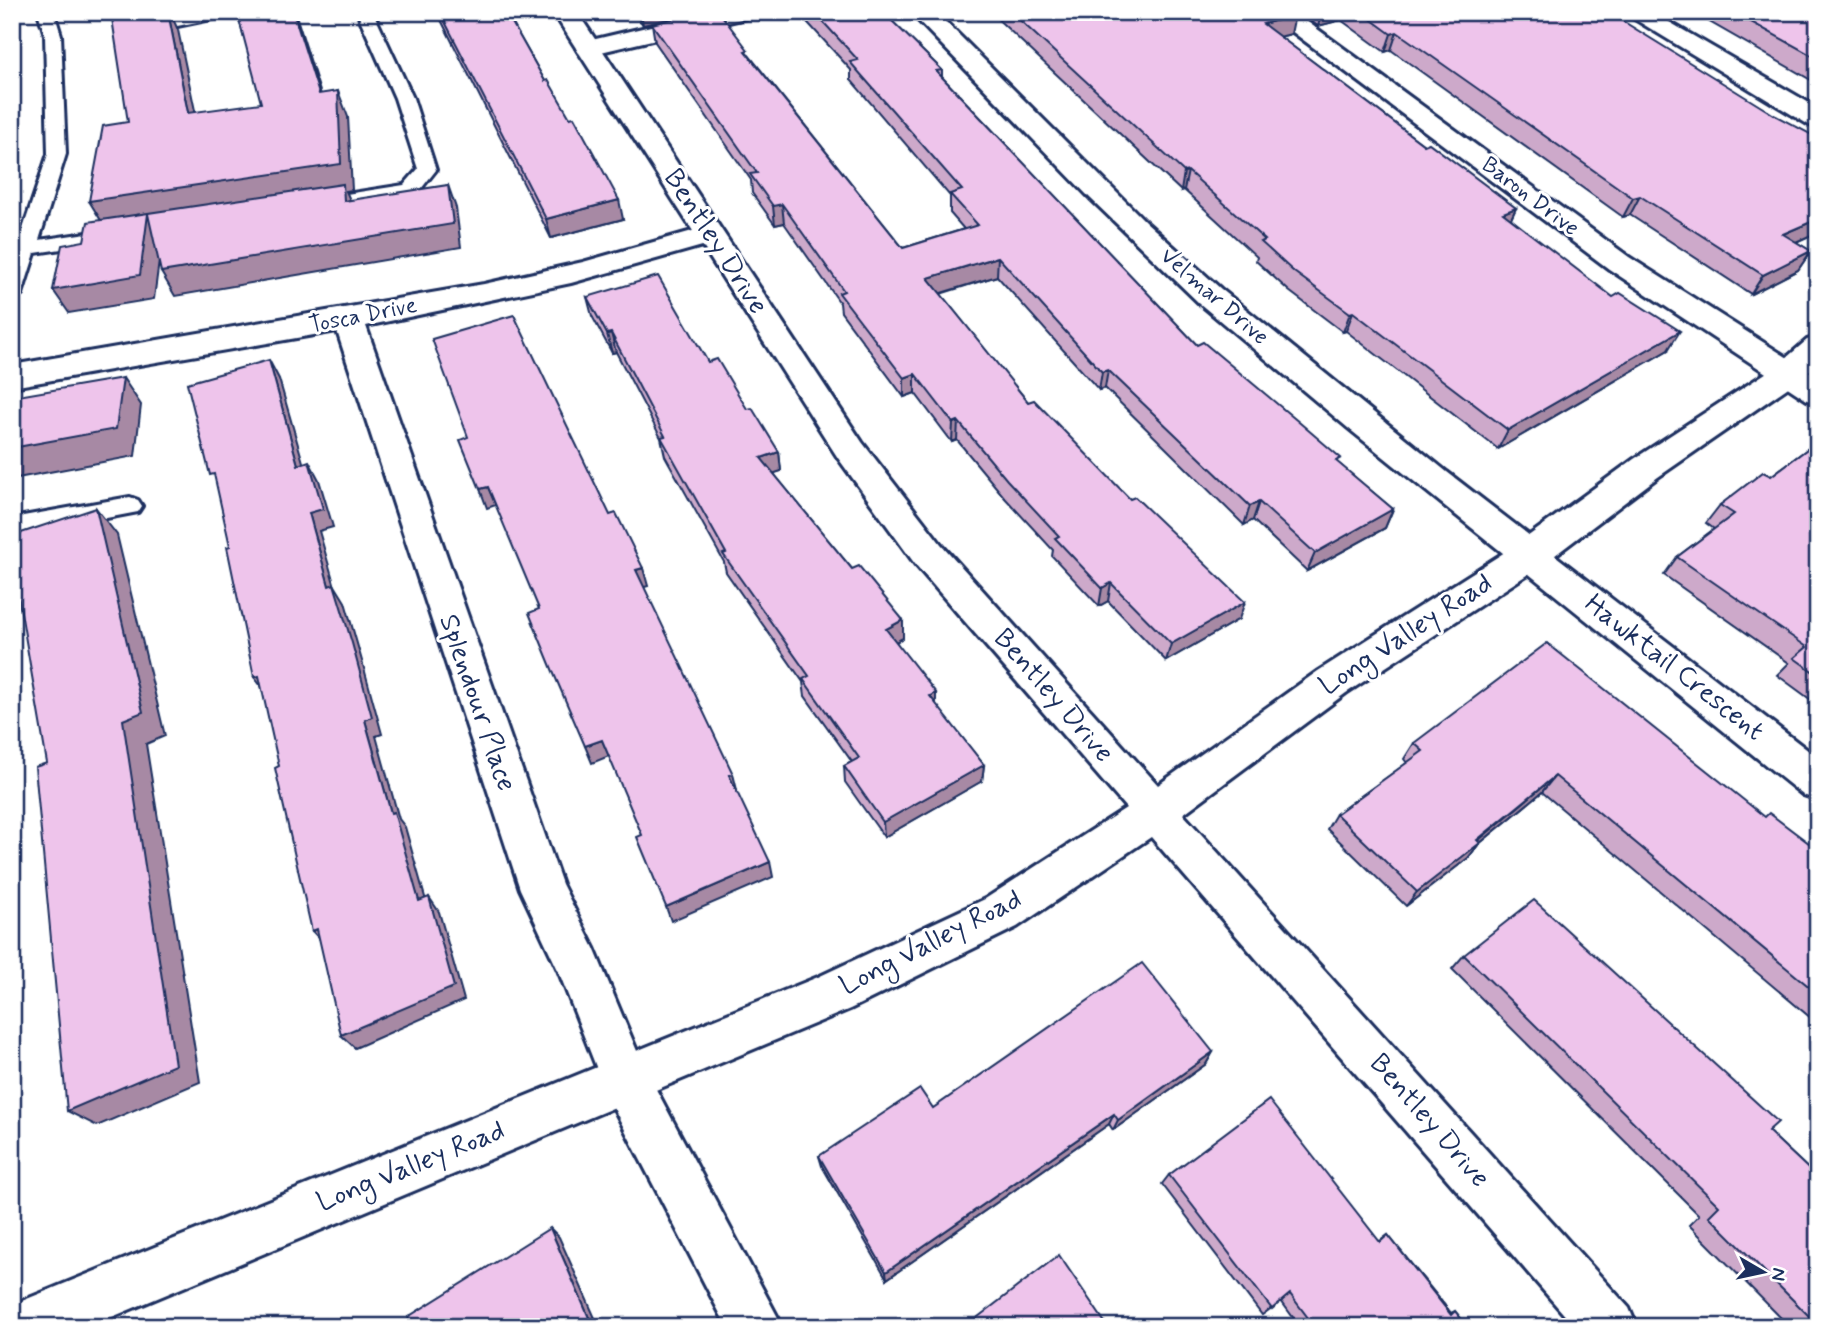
<svg xmlns="http://www.w3.org/2000/svg" width="1830" height="1339" viewBox="0 0 1830 1339" font-family="Mynerve,sans-serif">
  <style>
    .lines { fill: none; stroke-linecap: round; stroke-linejoin: round }
    .service-casing { stroke: #1b2f5e; stroke-width: 6 }
    .minor-casing { stroke: #1b2f5e; stroke-width: 6 }
    .tertiary-casing { stroke: #1b2f5e; stroke-width: 6 }
    .service { fill: #fff; fill-rule: evenodd }
    .minor { fill: #fff; fill-rule: evenodd }
    .tertiary { fill: #fff; fill-rule: evenodd }
    .wall { fill: #cda9ca; stroke: #1b2f5e; stroke-width: 2 }
    .shaded-wall { fill: #a789a4; stroke: #1b2f5e; stroke-width: 2 }
    .building { fill: #eec4eb; stroke: #1b2f5e; stroke-width: 2 }
    .labels { text-anchor: middle; dominant-baseline: central; stroke-width: 6; stroke-linejoin: round; paint-order: stroke }
    .far-street-label { font-size: 23px; fill: #1b2f5e; stroke: #fff }
    .street-label { font-size: 28px; fill: #1b2f5e; stroke: #fff }
  </style>
  <rect width="100%" height="100%" fill="#fff"/>
  <filter id="ink" filterUnits="userSpaceOnUse"><feTurbulence type="fractalNoise" baseFrequency=".0143" numOctaves="2"/><feDisplacementMap in="SourceGraphic" scale="14" xChannelSelector="R" yChannelSelector="G"/><feConvolveMatrix kernelMatrix="1 2 1 2 8 2 1 2 1" color-interpolation-filters="sRGB"/></filter>
  <g filter="url(#ink)">
    <g class="lines">
      <defs>
        <g id="service">
          <path d="M38 12H54L61 35 66 154 39 240 121 228 131 234 121 240 35 253 22 294 12 300V262L48 154 45 35Z"/>
          <path d="M196 12H229L221 17 153 31 145 26 147 23Z"/>
          <path d="M357 12H373L413 98 436 170 417 194 315 210 305 204 308 200 404 185 418 169 395 98Z"/>
          <path d="M130 497 138 500 142 506 138 512 12 536V518Z"/>
        </g>
        <g id="minor">
          <path d="M710 12H754L750 17 588 55 579 53 576 48 579 43Z"/>
          <path d="M910 12H936L1146 222 1221 289 1447 472 1818 758V800L1803 795 1348 428 1199 303 1090 198Z"/>
          <path d="M1266 12H1294L1629 257 1818 377V403L1807 400 1609 269Z"/>
          <path d="M1623 12H1652L1818 108V127L1809 125Z"/>
          <path d="M710 226 720 229 724 235 720 241 571 283 366 326 562 884 594 948 642 1063 783 1327H727L608 1097 558 970 520 889 337 331 12 387V365L484 284 583 262Z"/>
        </g>
        <path id="tertiary" d="M553 12H577L862 442 941 544 1158 785 1318 671 1516 545 1634 459 1778 365 1807 340 1818 337V363L1800 379 1658 477 1542 565 1346 693 1183 814 1629 1308 1637 1327H1575L1151 837 1017 927 850 1009 88 1327H12V1305L818 977 985 899 1126 808 915 564 838 458Z"/>
      </defs>
      <use href="#service" class="service-casing"/>
      <use href="#minor" class="minor-casing"/>
      <use href="#tertiary" class="tertiary-casing"/>
      <use href="#service" class="service"/>
      <use href="#minor" class="minor"/>
      <use href="#tertiary" class="tertiary"/>
    </g>
    <g class="wall">
      <path d="M437 12H506L623 219 551 238Z"/>
      <path d="M635 12H698L643 25Z"/>
      <path d="M798 12H883L942 70V77L1197 345 1393 509 1385 528 1307 571 1253 520 1244 525 1105 388 1099 390 997 276 940 294 1028 402 1239 619 1166 661 1108 601 1099 606 1052 556 1053 550 1005 498 957 440 952 442 915 393 904 397 841 312 840 303 784 223 775 225 752 193 751 180 655 42 652 24 749 55 903 248 964 229 950 213V196L851 80V70Z"/>
      <path d="M990 12H1291V34L1280 37 1424 145 1516 208 1511 219 1668 350 1498 449 1346 331 1343 332 1289 291 1256 261 1257 257 1184 190 1181 191Z"/>
      <path d="M1298 12H1608L1818 232 1796 242 1811 251 1798 270 1751 294 1630 215 1623 217 1391 50 1385 52 1341 20 1318 26Z"/>
      <path d="M1692 12H1818V84Z"/>
      <path d="M587 297 708 362 747 409 779 452 781 471 773 473 852 569 903 620V638L896 642 936 705 984 765 982 781 884 837 845 782 844 766 852 762 805 696 803 682 726 572 724 562 665 456 661 438 616 352 612 353 592 316Z"/>
      <path d="M1818 441V705L1777 675 1789 663 1664 575 1677 557 1714 529 1706 523 1720 505 1771 476Z"/>
      <path d="M1414 743 1764 817 1818 850V1024L1542 792 1479 844 1468 858 1406 906 1327 829 1336 814 1407 763 1404 759Z"/>
      <path d="M1464 955 1768 1131 1818 1178V1327H1790L1689 1225 1699 1215 1452 969Z"/>
      <path d="M1213 1052 1206 1064 1113 1130 1109 1124 887 1279 822 1166 819 1156 933 1108Z"/>
      <path d="M1169 1175 1380 1241 1388 1235 1451 1313 1455 1311 1468 1327H1300L1281 1301 1262 1315 1162 1184Z"/>
    </g>
    <g class="shaded-wall">
      <path d="M168 12H170L178 30 201 139 188 113Z"/>
      <path d="M293 12H295L329 120 319 94Z"/>
      <path d="M641 12H698L643 25Z"/>
      <path d="M1322 12H1343L1341 20 1318 26Z"/>
      <path d="M1295 15 1291 34 1259 42 1263 24Z"/>
      <path d="M1397 32 1391 50 1385 52 1391 34Z"/>
      <path d="M338 91 348 117 352 190 346 191 353 207 162 238 154 299 69 313 53 290 105 227 89 201Z"/>
      <path d="M1188 171 1184 190 1181 191 1184 172Z"/>
      <path d="M448 185 456 208 461 247 175 296 161 272Z"/>
      <path d="M1640 196 1630 215 1623 217 1633 198Z"/>
      <path d="M619 200 623 219 551 238 546 219Z"/>
      <path d="M782 204 784 223 775 225 773 206Z"/>
      <path d="M1516 208 1507 227 1503 213Z"/>
      <path d="M1818 219V232L1771 253 1783 234Z"/>
      <path d="M1811 251 1798 270 1751 294 1763 275Z"/>
      <path d="M998 257 997 276 928 297V278Z"/>
      <path d="M1353 312 1346 331 1343 332 1350 313Z"/>
      <path d="M1680 331 1668 350 1498 449 1508 430Z"/>
      <path d="M611 333 616 352 612 353 607 334Z"/>
      <path d="M269 360 279 379 309 483 298 465Z"/>
      <path d="M1108 370 1105 388 1099 390 1102 372Z"/>
      <path d="M915 374V393L904 397V378Z"/>
      <path d="M123 378 141 405 135 456 12 479V448Z"/>
      <path d="M958 421 957 440 952 442 953 423Z"/>
      <path d="M779 452 781 471 764 477 761 458Z"/>
      <path d="M309 461 319 480 333 527 319 531 340 604 329 586 309 513Z"/>
      <path d="M488 487 496 505 487 508 480 489Z"/>
      <path d="M1259 502 1253 520 1244 525 1250 506Z"/>
      <path d="M96 508 117 535 165 736 146 744 200 1082 97 1126 67 1111Z"/>
      <path d="M1393 509 1385 528 1307 571 1315 553Z"/>
      <path d="M643 568 648 586 641 588 636 570Z"/>
      <path d="M1111 583 1108 601 1099 606 1102 588Z"/>
      <path d="M334 584 345 602 362 661 382 734 376 736 399 819 405 827 430 915 419 901 391 813 365 720Z"/>
      <path d="M1245 602 1239 619 1166 661 1171 644Z"/>
      <path d="M903 620V638L886 647V629Z"/>
      <path d="M259 676 267 694 254 677Z"/>
      <path d="M936 693V710L930 696Z"/>
      <path d="M602 740 609 756 592 763 585 746Z"/>
      <path d="M984 765 982 781 884 837 883 822Z"/>
      <path d="M733 774 737 790 733 791 729 775Z"/>
      <path d="M1555 776 1542 792 1479 844 1468 858 1406 906 1417 892Z"/>
      <path d="M770 862 773 877 671 921 666 907Z"/>
      <path d="M429 897 439 912 464 1000 355 1048 341 1035Z"/>
      <path d="M317 929 325 945 312 931Z"/>
      <path d="M1213 1052 1206 1064 1113 1130 1118 1120Z"/>
      <path d="M1114 1114 1109 1124 887 1279 886 1272Z"/>
      <path d="M550 1228 559 1237 599 1327H593Z"/>
    </g>
    <g class="building">
      <path d="M111 12H168L188 113 261 103 237 12H293L319 94 338 91 341 164 89 201 103 126 128 122Z"/>
      <path d="M440 12H506L545 81 548 80 570 118 574 117 619 200 546 219Z"/>
      <path d="M701 12H719L748 50 745 51 903 248 978 225 950 194 962 190 850 62 858 60 814 12H883L942 70 936 71 1197 345 1203 342 1300 423 1341 458 1336 461 1393 509 1315 553 1259 502 1250 506 1108 370 1102 372 998 257 928 278 1028 402 1034 400 1130 499 1135 497 1245 602 1171 644 1111 583 1102 588 1055 538 1059 536 1007 480 958 421 953 423 915 374 904 378 839 293 844 291 782 204 773 206 750 174 757 173 652 24Z"/>
      <path d="M1011 12H1291L1295 15 1263 24 1424 145 1429 143 1516 208 1503 213 1613 297 1620 293 1680 331 1508 430 1353 312 1350 313 1294 272 1261 242 1265 240 1188 171 1184 172Z"/>
      <path d="M1361 12H1608L1776 116 1818 138V219L1783 234 1811 251 1763 275 1640 196 1633 198 1397 32 1391 34Z"/>
      <path d="M1733 12H1818V59Z"/>
      <path d="M343 184 344 201 448 185 453 224 161 272 148 214 140 275 53 290 62 245 84 241 88 222Z"/>
      <path d="M658 276 708 362 717 359 747 409 752 408 779 452 761 458 852 569 859 566 903 620 886 629 936 693 930 696 984 765 883 822 844 766 859 758 803 679 809 676 723 554 726 553 661 437 665 436 611 333 607 334 587 297Z"/>
      <path d="M514 315 610 515 616 513 643 568 636 570 733 774 729 775 770 862 666 907 637 837 642 835 602 740 585 746 554 674 529 613 539 609 488 487 480 489 460 440 468 437 432 339Z"/>
      <path d="M269 360 298 465 309 461 323 509 309 513 329 586 334 584 352 643 372 717 365 720 391 813 394 812 419 901 429 897 454 987 341 1035 317 929 312 931 291 839 275 768 279 766 259 676 254 677 227 547 230 546 214 474 210 475 187 383Z"/>
      <path d="M123 378 116 429 12 448V397Z"/>
      <path d="M1818 441V675L1794 658 1807 647 1677 557 1734 514 1720 505 1763 472 1771 476Z"/>
      <path d="M96 508 143 712 123 720 175 1065 67 1111 35 767 47 763 12 560V536Z"/>
      <path d="M1547 643 1765 817 1769 813 1818 850V994L1555 776 1477 840 1480 843 1417 892 1336 814 1423 751 1414 743Z"/>
      <path d="M1534 900 1778 1122 1768 1131 1818 1178V1325L1709 1216 1719 1206 1464 955Z"/>
      <path d="M1142 963 1213 1052 1118 1120 1114 1114 886 1272 819 1156 920 1089 933 1108Z"/>
      <path d="M1269 1100 1380 1242 1388 1235 1451 1315 1455 1311 1468 1327H1315L1290 1294 1272 1309 1169 1175Z"/>
      <path d="M550 1228 593 1327H411L408 1317Z"/>
      <path d="M1059 1255 1108 1327H965Z"/>
    </g>
  </g>
  <g class="labels">
    <g class="far-street-label">
      <text transform="translate(1530 197) rotate(37)">Baron Drive</text>
      <text transform="translate(1214 297) rotate(41)">Velmar Drive</text>
      <text transform="translate(363 316) rotate(-11)">Tosca Drive</text>
    </g>
    <g class="street-label">
      <text transform="translate(715 242) rotate(57)">Bentley Drive</text>
      <text transform="translate(1406 635) rotate(-33)">Long Valley Road</text>
      <text transform="translate(1674 668) rotate(38)">Hawktail Crescent</text>
      <text transform="translate(1053 696) rotate(49)">Bentley Drive</text>
      <text transform="translate(477 703) rotate(71)">Splendour Place</text>
      <text transform="translate(931 943) rotate(-27)">Long Valley Road</text>
      <text transform="translate(1429 1121) rotate(49)">Bentley Drive</text>
      <text transform="translate(411 1167) rotate(-22)">Long Valley Road</text>
    </g>
  </g>
  <rect width="1830" height="1339" fill="none" stroke="#fff" stroke-width="42"/>
  <rect x="21" y="21" width="1788" height="1297" fill="none" stroke="#1b2f5e" stroke-width="2.5" filter="url(#ink)"/>
  <g transform="translate(1763 1272) rotate(99)" stroke="#ffffff" stroke-width="5" paint-order="stroke">
  <path d="M0-5L12 26L0 18L-12 26Z" fill="#1b2f5e"/>
  <text y="-10" font-size="19" font-weight="bold" text-anchor="middle" fill="#1b2f5e">N</text>
  </g>
</svg>
